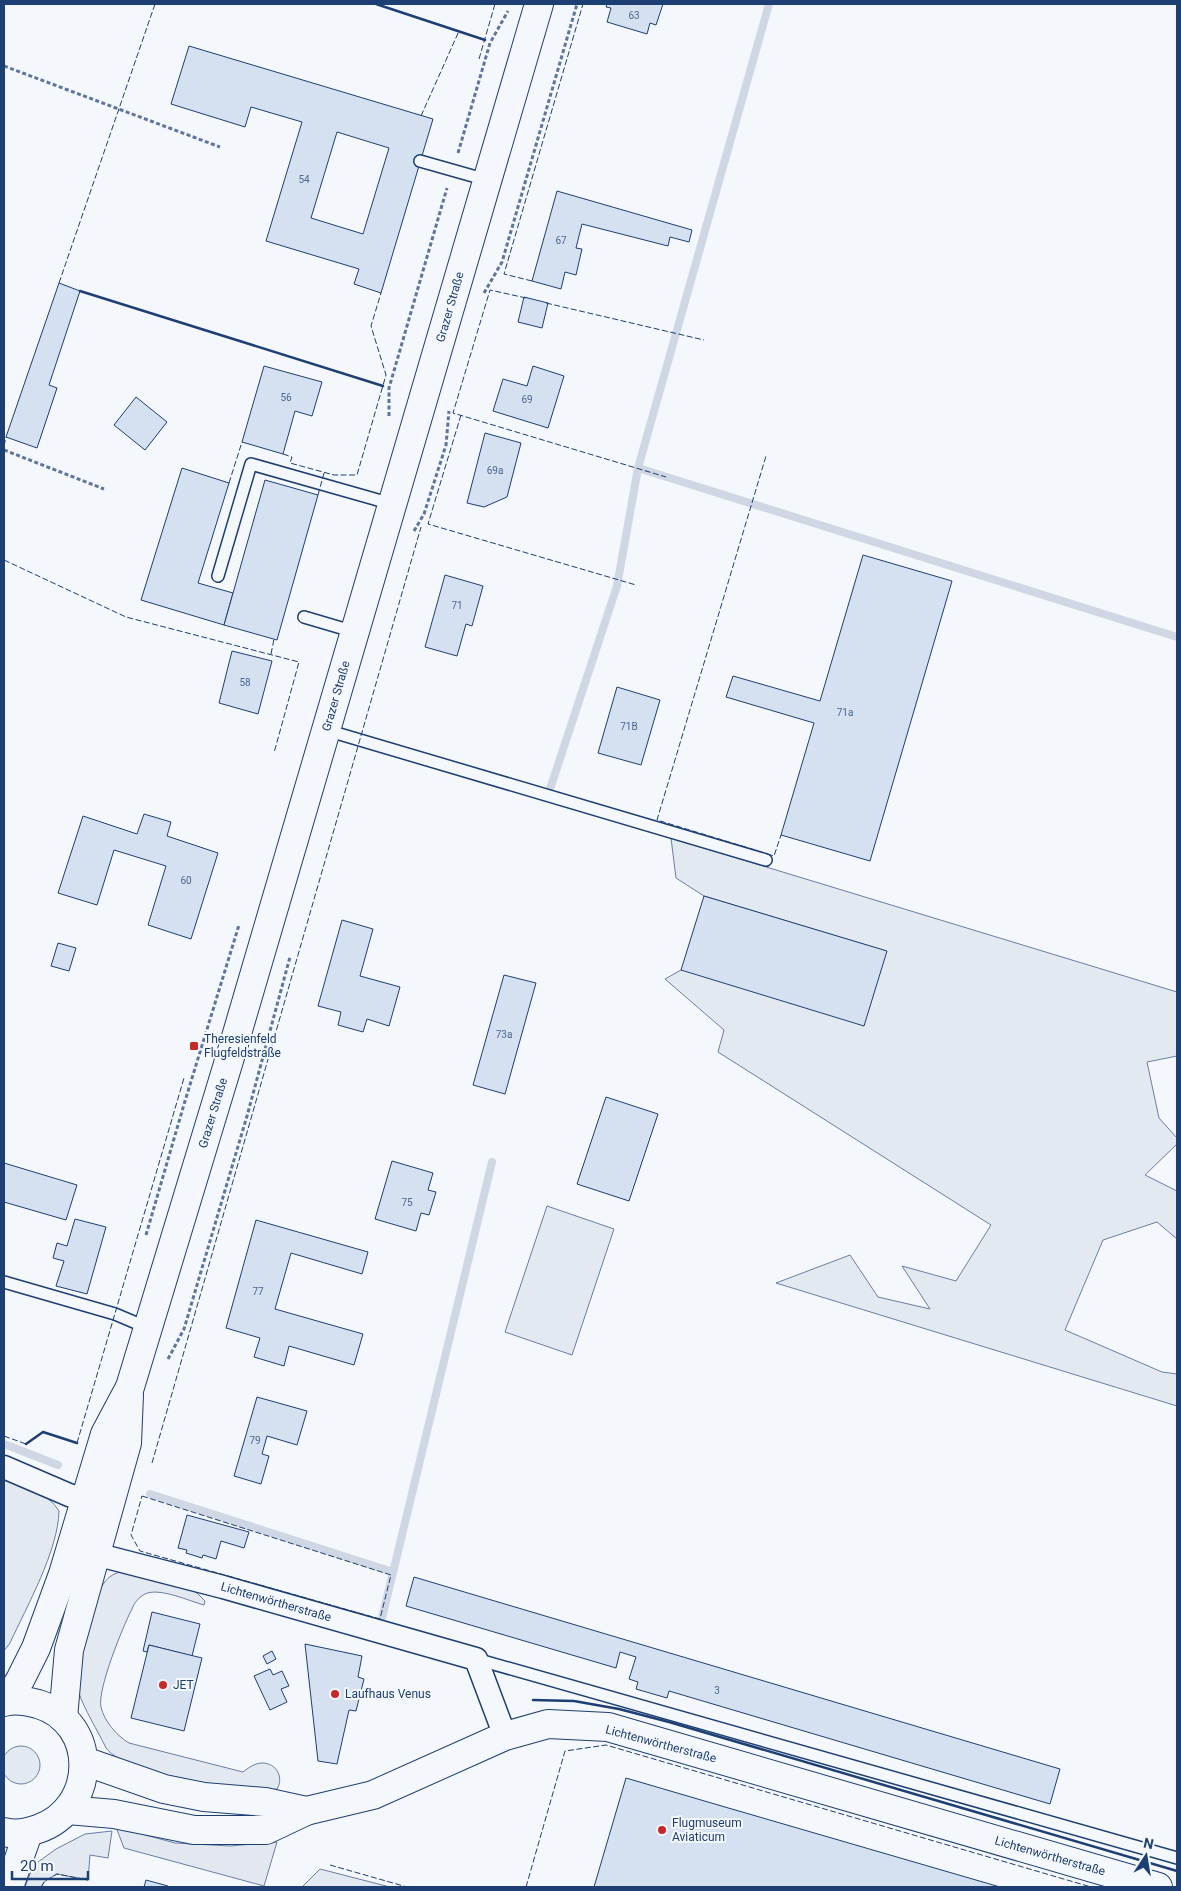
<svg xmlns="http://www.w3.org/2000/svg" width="1181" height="1891" viewBox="0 0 1181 1891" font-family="Roboto,sans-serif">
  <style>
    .green { fill: #e3e9f0; stroke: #687fa3 }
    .parking { fill: #e3e8f0; stroke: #687fa3 }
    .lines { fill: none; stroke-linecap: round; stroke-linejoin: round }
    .stream { stroke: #cfd7e4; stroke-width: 8 }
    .building { fill: #d5e0f0; stroke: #1d3f73; fill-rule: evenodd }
    .service-casing { stroke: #1d3f73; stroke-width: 14 }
    .minor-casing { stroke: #1d3f73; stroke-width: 25 }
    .tertiary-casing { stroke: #1d3f73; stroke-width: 30 }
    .primary-casing { stroke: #1d3f73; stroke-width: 30 }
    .path { stroke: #5e769c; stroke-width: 3; stroke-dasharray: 4 2.5; stroke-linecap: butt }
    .service { stroke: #f4f7fb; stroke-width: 11 }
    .minor { stroke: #f4f7fb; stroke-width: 22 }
    .tertiary { stroke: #f4f7fb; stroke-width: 28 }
    .primary { stroke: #f4f7fb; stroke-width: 28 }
    .fence { stroke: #1d3f73; stroke-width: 1; stroke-dasharray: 6 2.5; stroke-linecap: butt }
    .wall { stroke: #1d3f73; stroke-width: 2.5 }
    .poi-dot { fill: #c62828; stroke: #f4f7fb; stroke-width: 2 }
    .labels { text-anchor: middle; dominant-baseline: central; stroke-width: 4; stroke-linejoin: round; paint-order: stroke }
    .number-label { font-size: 10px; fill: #4b6792 }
    .street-label { font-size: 12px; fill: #1d3f73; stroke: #f4f7fb }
    .poi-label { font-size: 12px; fill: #1d3f73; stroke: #f4f7fb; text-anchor: start }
  </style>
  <rect width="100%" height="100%" fill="#f4f7fb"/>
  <g class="green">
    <path d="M671 838 1177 992V1056L1147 1062 1159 1118 1177 1138V1144L1145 1175 1177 1191V1239L1157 1222 1103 1240 1065 1330 1162 1372 1177 1374V1406L776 1283 850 1255 878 1297 930 1309 902 1266 956 1281 991 1225 718 1052 724 1030 665 979 681 970 886 951 704 896 676 878Z"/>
    <path d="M547 1206 614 1229 572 1355 505 1332Z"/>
    <path d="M4 1477C22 1485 48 1492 59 1511 58 1551 27 1606 10 1643L4 1651Z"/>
    <path d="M123 1571 188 1587 197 1593 205 1601 204 1605C189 1601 159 1587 145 1594 139 1597 134 1603 132 1609 123 1626 97 1690 101 1707 104 1721 117 1736 129 1743L243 1772C248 1768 255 1763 262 1763 277 1763 284 1778 277 1789 239 1795 130 1778 106 1748 99 1733 83 1707 79 1693 74 1671 90 1601 104 1583 109 1576 115 1573 123 1571Z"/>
    <circle cx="21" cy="1765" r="19"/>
    <path d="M112 1831 108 1858 90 1855 88 1880 57 1874 45 1881 41 1887H25L30 1874 38 1862 56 1849 85 1834Z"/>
    <path d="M320 1869 390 1887H302Z"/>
  </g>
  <path class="parking" d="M116 1827 175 1843 230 1846 277 1842 264 1886 124 1848Z"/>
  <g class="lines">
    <g class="stream">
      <path d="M769 4 638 468 1177 637"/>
      <path d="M550 789 617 586 638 468"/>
      <path d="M4 1444 58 1465"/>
      <path d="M150 1494 393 1572"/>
      <path d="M382 1618 492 1162"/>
    </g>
  </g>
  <g class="building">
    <path d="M607 4H663L656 25 650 23 647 34 607 22 611 8 606 7Z"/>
    <path d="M189 46 433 119 381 293 354 284 359 269 266 241 302 122 251 107 245 127 171 104ZM337 132 389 148 363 234 311 218Z"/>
    <path d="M557 191 692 230 689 242 670 237 668 246 582 224 576 248 582 249 576 275 565 272 561 289 532 281Z"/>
    <path d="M59 283 80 291 49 385 57 388 37 448 6 437Z"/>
    <path d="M524 297 548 303 542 328 518 322Z"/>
    <path d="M264 366 322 382 312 416 295 411 283 454 242 442Z"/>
    <path d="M533 366 564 376 548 428 493 411 503 379 527 386Z"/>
    <path d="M136 397 167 422 145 450 114 425Z"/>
    <path d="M485 433 521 443 507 497 484 507 467 503Z"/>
    <path d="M182 468 229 483 198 583 233 593 224 625 141 600Z"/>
    <path d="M265 480 318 495 277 640 224 625Z"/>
    <path d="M863 555 952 581 870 861 781 835 814 723 726 697 733 676 820 701Z"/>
    <path d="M445 575 483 586 472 626 466 624 457 656 425 647Z"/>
    <path d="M232 651 272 661 258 714 219 703Z"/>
    <path d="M617 687 660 700 641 765 598 753Z"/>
    <path d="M144 814 171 822 167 836 218 853 191 939 148 925 166 866 114 850 97 905 58 893 83 816 137 834Z"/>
    <path d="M704 896 887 951 864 1026 681 970Z"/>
    <path d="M342 920 373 929 360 976 400 987 389 1026 367 1019 363 1032 338 1025 341 1012 318 1006Z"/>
    <path d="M58 943 76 948 69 971 51 966Z"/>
    <path d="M504 975 536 983 505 1094 473 1085Z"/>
    <path d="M606 1097 658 1114 629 1201 577 1184Z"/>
    <path d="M392 1161 433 1173 428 1190 436 1192 429 1215 421 1213 416 1231 375 1219Z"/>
    <path d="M4 1163 77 1185 66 1220 4 1202Z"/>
    <path d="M75 1219 106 1227 87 1294 56 1286 64 1261 53 1258 57 1243 67 1246Z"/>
    <path d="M256 1220 368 1252 362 1274 291 1253 275 1309 363 1334 354 1365 289 1346 284 1366 254 1357 260 1338 226 1328Z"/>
    <path d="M257 1397 307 1411 297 1445 267 1436 262 1454 269 1456 261 1484 234 1476Z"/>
    <path d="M187 1515 249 1532 244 1548 221 1541 216 1559 203 1555 202 1558 186 1553 187 1550 178 1548Z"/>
    <path d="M414 1577 1060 1769 1050 1804 669 1691 667 1698 636 1689 638 1682 629 1679 636 1657 620 1652 616 1668 406 1606Z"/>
    <path d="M152 1612 200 1624 192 1656 149 1645 147 1652 143 1651Z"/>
    <path d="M305 1644 362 1656 358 1677 364 1679 356 1711 349 1710 337 1764 318 1761Z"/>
    <path d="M149 1645 202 1658 184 1731 131 1718Z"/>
    <path d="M272 1651 276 1659 267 1664 263 1656Z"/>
    <path d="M270 1669 273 1675 282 1671 289 1686 281 1689 287 1702 270 1710 254 1676Z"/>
    <path d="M626 1778 725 1807 1000 1887H594Z"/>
    <path d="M146 1880 168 1886 167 1887H144Z"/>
  </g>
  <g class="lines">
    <defs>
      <g id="service">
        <path d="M420 161 487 180"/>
        <path d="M218 576 251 464 392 504"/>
        <path d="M304 617 355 632"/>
        <path d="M326 730 766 860"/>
        <path d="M4 1282 115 1314 148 1328"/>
        <path d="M476 1659 1177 1858"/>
      </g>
      <g id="minor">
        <path d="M4 1467 69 1495 85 1500 101 1499"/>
        <path d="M95 1554 223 1587 476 1659 505 1736"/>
      </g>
      <g id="tertiary">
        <path d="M7 1701 20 1680 36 1648 63 1574 105 1434 130 1387 231 1054 539 4"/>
        <path d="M63 1718 69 1650 127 1443 129 1395"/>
      </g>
      <g id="primary">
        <path d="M4 1702C14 1699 27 1701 38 1704 100 1723 97 1809 38 1829 27 1833 15 1835 4 1832"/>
        <path d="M84 1761 164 1789 204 1797 265 1802 306 1811"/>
        <path d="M68 1810 114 1814 194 1830H266L306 1811 373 1795 505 1736 548 1724 608 1727 1158 1887"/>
        <path d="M9 1887 28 1833"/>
      </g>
    </defs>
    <use href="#service" class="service-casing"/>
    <use href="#minor" class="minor-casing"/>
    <use href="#tertiary" class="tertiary-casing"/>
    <use href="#primary" class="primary-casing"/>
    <g class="path">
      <path d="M4 66 220 147"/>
      <path d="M458 153 490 43 508 11"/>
      <path d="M484 293 502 262 577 4"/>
      <path d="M389 416V388L447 188"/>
      <path d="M4 450 104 489"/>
      <path d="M414 531 424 514 446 445 449 411"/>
      <path d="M146 1235 185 1101 239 925"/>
      <path d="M168 1359 184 1329 247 1116 290 957"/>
    </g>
    <use href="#service" class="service"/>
    <use href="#minor" class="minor"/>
    <use href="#tertiary" class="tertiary"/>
    <use href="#primary" class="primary"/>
    <g class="fence">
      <path d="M479 59 495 4"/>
      <path d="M421 116 459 31"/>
      <path d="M532 281 504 274 583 4"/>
      <path d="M59 283 155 4"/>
      <path d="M526 298 490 290 453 413 666 477"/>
      <path d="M546 303 704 340"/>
      <path d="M461 415 428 524 636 585"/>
      <path d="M4 446 6 437"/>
      <path d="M283 454 292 457 290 463 334 475H357L386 375 371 326 381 293"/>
      <path d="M229 483 242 442"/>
      <path d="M318 495 324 473"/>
      <path d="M4 560 126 617 299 662 274 753"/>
      <path d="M271 654 274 639"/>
      <path d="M755 850 657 820 766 456"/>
      <path d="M767 854 774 856 781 835"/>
      <path d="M4 1436 26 1444"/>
      <path d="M77 1443 184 1078"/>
      <path d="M152 1463 421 527"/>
      <path d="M142 1496 391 1575 380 1619 140 1551 131 1535Z"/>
      <path d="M330 1865 407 1887"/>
      <path d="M41 1887 45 1881 57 1874 88 1880"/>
      <path d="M526 1887 565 1751 606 1745 1091 1887"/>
    </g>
    <g class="wall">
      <path d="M376 4 485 40"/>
      <path d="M80 291 383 386"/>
      <path d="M26 1444 43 1432 77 1443"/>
      <path d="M533 1700 574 1701 619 1709 669 1722 1177 1871"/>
    </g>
  </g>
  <g class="poi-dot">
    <rect x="189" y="1041" width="10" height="10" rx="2.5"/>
    <circle cx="163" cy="1685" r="5"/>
    <circle cx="335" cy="1694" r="5"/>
    <circle cx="662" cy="1830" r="5"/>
  </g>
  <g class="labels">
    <g class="number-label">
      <text x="634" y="15">63</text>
      <text x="304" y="179">54</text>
      <text x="561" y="240">67</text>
      <text x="286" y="397">56</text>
      <text x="527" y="399">69</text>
      <text x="495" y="470">69a</text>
      <text x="457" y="605">71</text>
      <text x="245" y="682">58</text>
      <text x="845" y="712">71a</text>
      <text x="629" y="726">71B</text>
      <text x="186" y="880">60</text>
      <text x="504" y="1034">73a</text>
      <text x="407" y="1202">75</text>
      <text x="258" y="1291">77</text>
      <text x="255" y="1440">79</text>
      <text x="717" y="1690">3</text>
    </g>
    <g class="street-label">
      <text transform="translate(450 307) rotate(-74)">Grazer Straße</text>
      <text transform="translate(336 696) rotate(-74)">Grazer Straße</text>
      <text transform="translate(213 1113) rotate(-73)">Grazer Straße</text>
      <text transform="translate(276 1602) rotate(16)">Lichtenwörtherstraße</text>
      <text transform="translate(661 1744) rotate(15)">Lichtenwörtherstraße</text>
      <text transform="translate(1050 1856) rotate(16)">Lichtenwörtherstraße</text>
    </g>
    <g class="poi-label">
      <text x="204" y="1039">Theresienfeld<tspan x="204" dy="14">Flugfeldstraße</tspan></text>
      <text x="173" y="1685">JET</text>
      <text x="345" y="1694">Laufhaus Venus</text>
      <text x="672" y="1823">Flugmuseum<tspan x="672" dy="14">Aviaticum</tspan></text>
    </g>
  </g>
  <rect width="1181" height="1891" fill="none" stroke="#1d3f73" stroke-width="10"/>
  <g transform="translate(1146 1856) rotate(12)" stroke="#f4f7fb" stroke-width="4" paint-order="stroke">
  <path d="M0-4L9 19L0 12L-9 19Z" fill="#1d3f73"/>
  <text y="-8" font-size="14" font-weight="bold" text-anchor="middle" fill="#1d3f73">N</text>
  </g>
  <path d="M12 1871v8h76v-8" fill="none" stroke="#1d3f73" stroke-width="2.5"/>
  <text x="20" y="1871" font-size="15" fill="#1d3f73" stroke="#f4f7fb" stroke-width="4" paint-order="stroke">20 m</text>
</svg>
